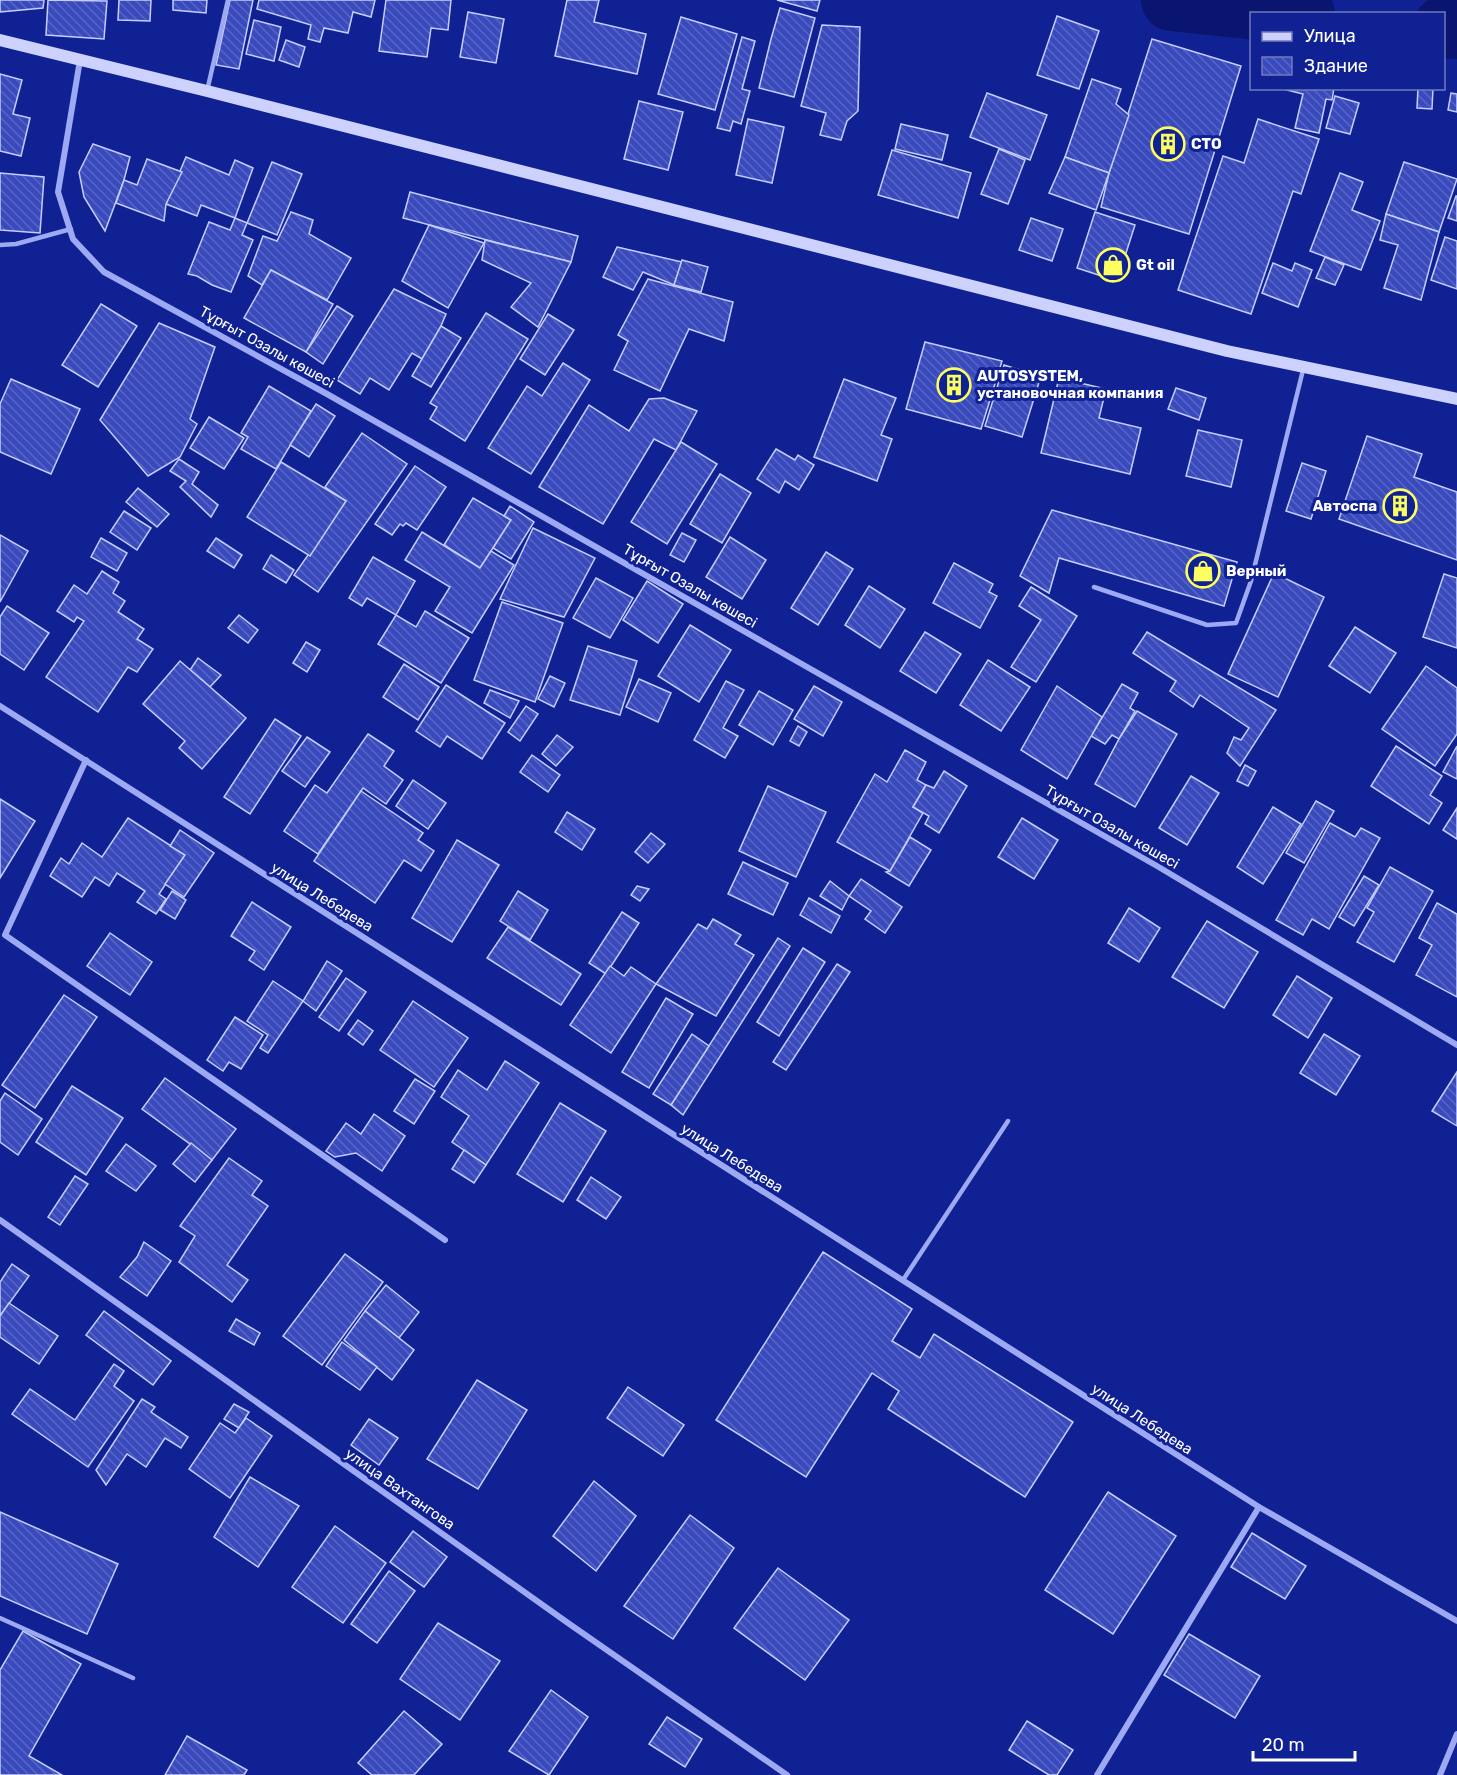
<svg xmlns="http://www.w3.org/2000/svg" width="1457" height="1775" viewBox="0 0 1457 1775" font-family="Rubik,sans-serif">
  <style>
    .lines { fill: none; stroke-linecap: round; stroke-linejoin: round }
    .river { stroke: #0a156f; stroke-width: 62 }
    .building { fill: url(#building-back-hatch); stroke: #c5cdfe; stroke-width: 1.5 }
    .lane { stroke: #9da9f3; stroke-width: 4.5 }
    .street { stroke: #9da9f3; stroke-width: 6 }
    .secondary { stroke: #ccd2fd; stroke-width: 12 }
    .labels { text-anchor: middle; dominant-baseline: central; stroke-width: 6; stroke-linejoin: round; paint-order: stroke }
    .poi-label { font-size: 15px; font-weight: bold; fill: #fff; stroke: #102193; text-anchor: start }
    .street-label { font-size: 15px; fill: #fff; stroke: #102193 }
  </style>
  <defs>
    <pattern id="building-back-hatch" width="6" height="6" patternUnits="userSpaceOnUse" patternTransform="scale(1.5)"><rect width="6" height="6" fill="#394bbc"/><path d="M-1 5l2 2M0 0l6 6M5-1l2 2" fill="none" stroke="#5766c6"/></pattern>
  </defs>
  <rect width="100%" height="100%" fill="#102193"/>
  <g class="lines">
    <g class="river">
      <path d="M1172 0 1304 14"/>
      <path d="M1444 27 1457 28"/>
    </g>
  </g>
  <g class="building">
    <path d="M0 0H44L43 8 0 12Z"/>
    <path d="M48 0 107 1 104 39 46 35Z"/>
    <path d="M119 0H151L150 21 118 20Z"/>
    <path d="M173 0H207L206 13 173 10Z"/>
    <path d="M230 0H253L239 69 216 65Z"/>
    <path d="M259 0H375L371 17 353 12 348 33 324 28 320 42 308 39 311 25 257 9Z"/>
    <path d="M386 0H451L448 30 431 28 427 57 379 51Z"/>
    <path d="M567 0H599L594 22 646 34 637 74 555 56Z"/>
    <path d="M777 0H820L817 11Z"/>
    <path d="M780 8 815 18 794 97 759 88 771 39Z"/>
    <path d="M468 12 504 19 496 63 460 57Z"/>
    <path d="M1057 16 1099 31 1079 89 1037 75Z"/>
    <path d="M681 17 737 34 715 110 658 94Z"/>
    <path d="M254 20 281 27 274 61 246 54Z"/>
    <path d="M822 25 860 27 858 111 847 121 841 140 820 135 826 113 801 106Z"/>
    <path d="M742 37 755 41 742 89 750 91 741 124 733 121 730 131 717 128Z"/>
    <path d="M1152 39 1241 66 1189 234 1101 207 1109 173Z"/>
    <path d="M286 40 305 47 299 67 279 60Z"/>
    <path d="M0 74 22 80 13 114 30 118 21 156 0 151Z"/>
    <path d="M1092 79 1121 89 1116 104 1129 115 1109 173 1065 157Z"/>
    <path d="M1279 88H1334L1332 100 1326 99 1319 133 1295 128 1303 94Z"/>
    <path d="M1418 88H1433L1432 109 1417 108Z"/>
    <path d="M987 93 1047 115 1030 160 970 137Z"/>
    <path d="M1451 93 1457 94V112L1448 110Z"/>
    <path d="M1335 96 1359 103 1350 134 1326 128Z"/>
    <path d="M639 101 683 112 668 170 624 159Z"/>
    <path d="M748 119 784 127 772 183 736 175Z"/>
    <path d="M1258 119 1319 139 1301 194 1293 191 1251 314 1178 290 1223 156 1244 163Z"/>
    <path d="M901 124 948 135 942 160 895 149Z"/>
    <path d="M93 144 130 157 124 180 105 231 84 197 79 172Z"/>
    <path d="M999 149 1025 160 1008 204 981 194Z"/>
    <path d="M892 150 971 173 958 218 878 195Z"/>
    <path d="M186 157 229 175 235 160 253 168 235 218 201 205 197 216 166 204Z"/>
    <path d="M1065 157 1109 173 1096 210 1049 193Z"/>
    <path d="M147 159 182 172 166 204 164 221 116 203 124 180 137 185Z"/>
    <path d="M272 162 302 174 277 235 247 223Z"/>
    <path d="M1404 162 1457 179 1439 232 1386 214Z"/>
    <path d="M0 173 44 177 40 233 0 230Z"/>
    <path d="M1340 173 1363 182 1352 210 1380 221 1361 270 1310 251Z"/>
    <path d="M410 192 578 236 571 262 403 218Z"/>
    <path d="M1456 196H1457V221L1448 218Z"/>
    <path d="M291 212 313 220 309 234 351 258 327 300 271 270 262 285 248 276 263 236 277 241Z"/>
    <path d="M1095 212 1135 225 1117 281 1077 268Z"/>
    <path d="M1386 214 1439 232 1421 300 1384 288 1398 245 1380 240Z"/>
    <path d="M235 218 247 223 242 235 253 240 231 292 212 285 197 276 188 274 209 222 230 230Z"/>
    <path d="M1031 218 1063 229 1052 261 1019 250Z"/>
    <path d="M429 225 484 243 448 308 402 281Z"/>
    <path d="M1445 237 1457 241V289L1431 280Z"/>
    <path d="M485 240 571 262 538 327 511 307 531 283 482 260Z"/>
    <path d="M617 247 682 262 674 285 643 272 633 290 603 277Z"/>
    <path d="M1325 257 1344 265 1335 285 1316 278Z"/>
    <path d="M682 260 708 267 701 292 674 285Z"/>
    <path d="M1273 263 1292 271 1295 263 1312 270 1298 307 1262 293Z"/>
    <path d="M271 270 333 304 306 352 244 318Z"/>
    <path d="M648 279 733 302 724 341 689 329 660 391 614 370 628 341 618 335Z"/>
    <path d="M394 289 446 314 441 326 422 359 412 353 389 390 370 378 360 394 337 380Z"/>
    <path d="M101 304 137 326 98 387 62 365Z"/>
    <path d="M337 306 353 316 323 364 306 352Z"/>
    <path d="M486 313 528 339 465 441 430 419 437 407 430 403Z"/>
    <path d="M548 314 574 330 545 375 520 359Z"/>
    <path d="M159 323 215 347 190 419 197 424 180 457 148 476 100 420Z"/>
    <path d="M441 326 461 338 431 387 412 376Z"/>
    <path d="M925 342 1002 361 981 429 906 409Z"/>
    <path d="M563 363 590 380 531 474 488 448 527 386 542 396Z"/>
    <path d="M1004 365 1041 376 1022 437 985 426Z"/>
    <path d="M1059 378 1106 389 1099 418 1141 428 1130 474 1041 453Z"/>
    <path d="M11 379 80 409 51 474 0 452V404Z"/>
    <path d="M844 379 896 398 881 435 892 439 877 481 814 457Z"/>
    <path d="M269 386 311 411 276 469 241 449 248 437 241 433Z"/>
    <path d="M1176 388 1206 398 1199 420 1168 409Z"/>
    <path d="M664 398 697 411 676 450 654 439 603 524 539 487 589 405 629 431 649 399Z"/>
    <path d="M316 404 335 416 309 457 290 445Z"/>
    <path d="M209 417 244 438 224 469 190 448Z"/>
    <path d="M1198 430 1242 440 1231 487 1186 476Z"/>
    <path d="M362 433 407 464 318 592 294 575 346 501 325 487Z"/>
    <path d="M1367 436 1422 454 1414 477 1457 492V560L1339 519Z"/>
    <path d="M681 442 717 464 667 544 631 522Z"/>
    <path d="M776 449 795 460 798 455 814 465 799 490 785 481 779 493 757 479Z"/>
    <path d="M179 459 199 472 192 484 218 505 211 517 180 487 186 481 170 471Z"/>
    <path d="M281 462 346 501 310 556 247 517Z"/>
    <path d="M1302 463 1326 471 1311 519 1286 511Z"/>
    <path d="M415 466 446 487 417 530 406 523 403 526 400 524 392 535 375 524Z"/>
    <path d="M720 474 751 493 722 543 690 524Z"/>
    <path d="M138 488 169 514 157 527 126 502Z"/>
    <path d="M473 498 511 520 480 568 444 545Z"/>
    <path d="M510 506 534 522 511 559 493 548 511 520 504 516Z"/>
    <path d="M1052 510 1237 562 1224 606 1059 558 1049 593 1020 576Z"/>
    <path d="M124 511 151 528 137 550 110 532Z"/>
    <path d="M533 528 595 558 564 617 500 599Z"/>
    <path d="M422 532 480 568 491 551 514 565 472 633 435 611 450 587 405 560Z"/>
    <path d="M682 533 696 540 684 562 670 555Z"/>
    <path d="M0 535 28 551 0 602Z"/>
    <path d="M730 537 766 560 742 599 706 577Z"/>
    <path d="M101 538 127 553 117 571 91 557Z"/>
    <path d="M216 538 242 555 234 568 207 551Z"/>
    <path d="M826 552 853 569 818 625 791 608Z"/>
    <path d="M271 555 294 570 286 583 263 569Z"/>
    <path d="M373 557 415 581 396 615 367 598 362 606 349 598Z"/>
    <path d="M954 563 993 584 989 592 997 596 980 628 933 603Z"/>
    <path d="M102 571 119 582 113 593 125 601 118 612 144 629 137 639 153 649 137 672 128 667 98 712 46 677 84 621 77 617 74 622 57 611 74 585 87 594Z"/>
    <path d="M1274 573 1324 597 1278 697 1228 674Z"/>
    <path d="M1444 574 1457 578V648L1423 637Z"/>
    <path d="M596 578 633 598 610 638 573 618Z"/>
    <path d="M647 581 683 604 658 643 623 620Z"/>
    <path d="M869 586 905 609 880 648 845 625Z"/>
    <path d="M1031 587 1077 616 1036 682 1011 667 1041 620 1019 606Z"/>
    <path d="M502 602 563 623 535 702 474 680Z"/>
    <path d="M7 606 49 633 24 670 0 654V617Z"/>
    <path d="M425 611 469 638 441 683 378 644 396 615 416 627Z"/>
    <path d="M239 615 258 630 248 643 228 628Z"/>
    <path d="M690 625 731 650 699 702 658 676Z"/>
    <path d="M1355 627 1396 653 1370 693 1329 666Z"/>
    <path d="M925 632 961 654 936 693 900 671Z"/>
    <path d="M1147 632 1276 710 1240 766 1227 753 1234 737 1241 740 1249 728 1200 695 1193 707 1170 691 1176 681 1133 653Z"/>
    <path d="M306 642 320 650 307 672 293 663Z"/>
    <path d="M588 646 637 661 620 715 570 700Z"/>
    <path d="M198 658 221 675 210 687 190 670Z"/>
    <path d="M988 660 1030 687 1001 731 960 705Z"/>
    <path d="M180 661 246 718 202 769 179 748 185 741 143 704Z"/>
    <path d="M404 664 439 687 418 720 383 697Z"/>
    <path d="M1426 666 1457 688V734L1435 766 1382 729Z"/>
    <path d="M550 676 565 683 554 707 538 699Z"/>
    <path d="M639 679 671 693 658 722 626 707Z"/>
    <path d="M726 681 744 690 723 728 738 736 725 758 694 740Z"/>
    <path d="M1122 684 1138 693 1130 708 1135 711 1119 739 1112 735 1105 744 1091 736Z"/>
    <path d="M446 685 505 723 482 759 447 736 440 747 416 731Z"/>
    <path d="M814 686 842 702 823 736 794 719Z"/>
    <path d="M1057 686 1102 717 1067 779 1021 750Z"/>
    <path d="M490 690 519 701 510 718 484 703Z"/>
    <path d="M759 691 793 710 773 745 739 725Z"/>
    <path d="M526 706 538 714 520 741 508 732Z"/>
    <path d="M1137 711 1177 734 1135 807 1095 784 1119 739Z"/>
    <path d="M275 719 301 736 250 814 224 797Z"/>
    <path d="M798 726 807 732 799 746 790 741Z"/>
    <path d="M368 734 394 751 384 766 403 780 386 804 363 788 318 854 284 831 315 785 327 793Z"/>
    <path d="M557 735 573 747 556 766 542 754Z"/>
    <path d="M307 737 330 752 305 787 282 771Z"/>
    <path d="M1396 746 1442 776 1430 795 1442 803 1429 824 1371 786Z"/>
    <path d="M1457 746V779L1443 772Z"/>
    <path d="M905 750 926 762 917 780 926 785 913 807 923 813 890 871 837 842 875 774 887 782Z"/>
    <path d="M532 755 560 775 548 792 520 772Z"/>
    <path d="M1245 765 1256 771 1248 786 1237 781Z"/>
    <path d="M944 771 967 786 939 833 925 824 929 816 913 807 926 785 934 788Z"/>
    <path d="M1191 776 1219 793 1187 845 1159 828Z"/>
    <path d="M413 780 446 803 428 829 396 806Z"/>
    <path d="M768 786 826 812 796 877 739 851Z"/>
    <path d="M361 791 423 833 418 840 434 851 421 871 404 860 375 903 314 861Z"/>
    <path d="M0 799 35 821 0 878Z"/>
    <path d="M1316 801 1334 811 1304 863 1286 853Z"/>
    <path d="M1273 807 1301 824 1263 884 1237 867Z"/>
    <path d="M1457 808V839L1443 830Z"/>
    <path d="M567 812 595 829 582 850 555 832Z"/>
    <path d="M128 818 185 855 159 894 166 899 156 914 137 902 145 891 117 873 109 886 95 877 82 897 50 876 61 858 69 864 82 843 102 857Z"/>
    <path d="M1022 818 1058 840 1034 879 998 857Z"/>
    <path d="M1330 823 1355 837 1361 828 1380 838 1329 929 1312 919 1303 935 1276 920Z"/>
    <path d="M180 830 214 853 184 897 165 884 185 855 170 846Z"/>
    <path d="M651 833 665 844 648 863 635 852Z"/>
    <path d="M910 837 931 850 909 886 886 872 890 871Z"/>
    <path d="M457 840 499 865 452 942 412 918Z"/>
    <path d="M743 862 788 883 773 915 728 894Z"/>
    <path d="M1390 867 1433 891 1394 962 1357 942 1374 912 1367 908Z"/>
    <path d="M1364 876 1379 885 1354 926 1339 917Z"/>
    <path d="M861 879 902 907 885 933 865 919 871 911 849 896Z"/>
    <path d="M830 881 849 896 842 910 820 896Z"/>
    <path d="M637 886 649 889 640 901 631 895Z"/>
    <path d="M172 891 186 900 175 919 160 910Z"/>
    <path d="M518 891 548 910 530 940 500 921Z"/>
    <path d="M809 898 840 916 831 933 800 915Z"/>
    <path d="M252 902 291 927 264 970 249 960 255 951 231 936Z"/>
    <path d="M1437 903 1457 914V997L1416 975 1432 945 1419 938Z"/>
    <path d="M1129 908 1160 928 1139 962 1108 943Z"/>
    <path d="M622 912 639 923 606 974 589 963Z"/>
    <path d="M713 919 741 935 735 944 754 955 716 1016 656 984 698 924 707 929Z"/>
    <path d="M1207 921 1258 952 1224 1008 1172 977Z"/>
    <path d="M508 927 581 974 561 1005 487 958Z"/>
    <path d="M110 933 152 962 130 995 87 966Z"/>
    <path d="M778 938 790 946 683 1115 671 1105Z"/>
    <path d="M803 948 825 962 779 1036 757 1022Z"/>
    <path d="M327 961 342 971 316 1011 303 1001Z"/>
    <path d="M837 964 850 972 786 1070 773 1062Z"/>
    <path d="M610 966 624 976 631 967 656 984 611 1053 570 1025Z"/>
    <path d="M1297 976 1332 998 1308 1038 1273 1015Z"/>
    <path d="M346 978 366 992 339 1031 319 1017Z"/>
    <path d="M273 981 303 1001 268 1053 260 1048 268 1035 247 1021Z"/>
    <path d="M64 995 97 1017 35 1108 2 1085Z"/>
    <path d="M666 998 693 1014 649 1088 622 1072Z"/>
    <path d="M413 1001 468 1038 434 1087 380 1050Z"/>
    <path d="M235 1017 263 1035 241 1069 229 1062 223 1071 207 1060Z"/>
    <path d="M358 1020 373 1031 363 1045 348 1034Z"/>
    <path d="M692 1034 709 1046 671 1105 653 1094Z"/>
    <path d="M1324 1034 1360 1056 1336 1095 1300 1073Z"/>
    <path d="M505 1061 539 1083 486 1165 452 1142 469 1116 441 1097 458 1070 487 1090Z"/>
    <path d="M1457 1072V1126L1432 1111Z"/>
    <path d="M165 1078 236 1129 212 1160 142 1109Z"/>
    <path d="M415 1079 435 1091 414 1124 394 1111Z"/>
    <path d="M72 1086 123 1118 86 1175 36 1142Z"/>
    <path d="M5 1093 42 1119 18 1155 0 1142V1101Z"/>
    <path d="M560 1103 606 1131 563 1202 517 1174Z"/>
    <path d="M374 1114 405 1136 382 1171 356 1153 335 1157 326 1151 346 1123 361 1134Z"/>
    <path d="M191 1143 212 1160 195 1182 173 1164Z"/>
    <path d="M126 1144 156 1166 136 1191 106 1171Z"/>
    <path d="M464 1150 486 1165 474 1183 452 1169Z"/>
    <path d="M229 1158 262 1181 252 1195 268 1206 227 1265 248 1280 232 1302 179 1262 195 1236 180 1226Z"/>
    <path d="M75 1176 88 1184 60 1225 48 1217Z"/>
    <path d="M591 1177 621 1197 606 1219 577 1200Z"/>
    <path d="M144 1242 171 1261 147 1296 120 1277 137 1257Z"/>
    <path d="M823 1252 912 1309 892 1341 920 1358 934 1334 1073 1422 1025 1497 888 1409 899 1391 872 1373 806 1477 716 1420Z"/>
    <path d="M345 1254 383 1282 322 1365 283 1336Z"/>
    <path d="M12 1264 29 1276 0 1316V1282Z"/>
    <path d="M386 1285 419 1312 399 1338 365 1311Z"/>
    <path d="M9 1303 58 1336 39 1364 0 1337V1316Z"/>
    <path d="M104 1311 171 1361 153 1385 86 1335Z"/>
    <path d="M365 1311 414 1350 392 1380 344 1340Z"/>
    <path d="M236 1319 260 1333 254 1345 229 1331Z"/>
    <path d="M342 1342 377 1367 360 1390 326 1366Z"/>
    <path d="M114 1364 124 1371 114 1386 134 1401 88 1467 12 1414 30 1389 75 1420Z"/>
    <path d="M477 1380 527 1410 478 1489 427 1459Z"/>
    <path d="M628 1387 684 1425 663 1456 607 1418Z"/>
    <path d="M142 1399 155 1407 151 1412 188 1437 181 1448 165 1438 146 1467 127 1454 106 1485 96 1470Z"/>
    <path d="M234 1404 249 1412 239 1428 224 1419Z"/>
    <path d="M246 1418 272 1436 230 1498 189 1469 220 1423 235 1433Z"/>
    <path d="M369 1419 398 1438 379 1465 351 1445Z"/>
    <path d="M250 1477 299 1506 258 1567 214 1537Z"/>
    <path d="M594 1481 636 1516 596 1571 553 1536Z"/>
    <path d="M1108 1492 1176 1536 1113 1634 1045 1590Z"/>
    <path d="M0 1512 118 1564 87 1634 0 1596Z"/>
    <path d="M690 1515 734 1548 673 1639 624 1606Z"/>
    <path d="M335 1526 386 1563 343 1623 292 1587Z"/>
    <path d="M413 1531 447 1557 424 1587 390 1562Z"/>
    <path d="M1252 1533 1306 1566 1285 1599 1231 1567Z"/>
    <path d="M778 1568 849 1620 805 1680 734 1628Z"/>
    <path d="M389 1571 415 1591 377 1643 351 1624Z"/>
    <path d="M438 1623 500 1661 460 1720 400 1679Z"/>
    <path d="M23 1631 81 1664 29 1756 62 1775H0V1670Z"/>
    <path d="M1189 1634 1260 1676 1235 1718 1164 1675Z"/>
    <path d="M551 1690 588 1717 549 1775 509 1751Z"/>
    <path d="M404 1711 442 1744 414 1775H372L358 1763Z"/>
    <path d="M667 1717 702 1739 685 1767 649 1744Z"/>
    <path d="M1027 1721 1073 1750 1057 1775H1049L1009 1750Z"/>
    <path d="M187 1736 247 1770 244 1775H165Z"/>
  </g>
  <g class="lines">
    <g class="lane">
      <path d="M207 91 228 0"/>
      <path d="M0 245 16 244 71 229"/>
      <path d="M1094 587 1207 625 1236 623 1251 581 1303 370"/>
      <path d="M903 1280 1008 1121"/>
      <path d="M0 1618 133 1678"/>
    </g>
    <g class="street">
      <path d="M80 60 58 192 73 239 104 272 327 394 1157 866 1457 1045"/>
      <path d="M0 706 1259 1507 1457 1621"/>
      <path d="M86 760 5 935 445 1240"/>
      <path d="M0 1220 568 1623 787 1775"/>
      <path d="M1097 1775 1259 1507"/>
      <path d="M1440 1775 1457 1734"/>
    </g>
    <path class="secondary" d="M0 40 207 91 1227 351 1457 399"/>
  </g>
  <defs>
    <symbol id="building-ring" viewBox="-11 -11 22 22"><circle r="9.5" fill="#102193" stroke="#fcff5f" stroke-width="1.5"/><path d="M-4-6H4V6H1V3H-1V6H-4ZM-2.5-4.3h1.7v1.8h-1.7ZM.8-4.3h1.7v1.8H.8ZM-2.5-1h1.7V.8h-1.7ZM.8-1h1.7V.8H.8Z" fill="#fcff5f"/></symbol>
    <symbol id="shop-ring" viewBox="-11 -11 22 22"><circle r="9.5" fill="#102193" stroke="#fcff5f" stroke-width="1.5"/><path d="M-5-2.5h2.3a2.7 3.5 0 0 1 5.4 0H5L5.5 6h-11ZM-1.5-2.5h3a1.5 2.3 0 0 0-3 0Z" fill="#fcff5f"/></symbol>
  </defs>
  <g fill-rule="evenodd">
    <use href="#building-ring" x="1149" y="125" width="38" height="38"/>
    <use href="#shop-ring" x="1094" y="246" width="38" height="38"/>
    <use href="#building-ring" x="935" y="366" width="38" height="38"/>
    <use href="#building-ring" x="1381" y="487" width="38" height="38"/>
    <use href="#shop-ring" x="1184" y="552" width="38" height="38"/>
  </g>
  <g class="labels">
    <g class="poi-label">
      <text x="1191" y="144">СТО</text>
      <text x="1136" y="265">Gt oil</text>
      <text x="977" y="376">AUTOSYSTEM,<tspan x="977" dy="17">установочная компания</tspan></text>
      <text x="1377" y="506" text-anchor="end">Автоспа</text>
      <text x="1226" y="571">Верный</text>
    </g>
    <g class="street-label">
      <text transform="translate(267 347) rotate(29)">Тұрғыт Озалы көшесі</text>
      <text transform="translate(690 586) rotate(30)">Тұрғыт Озалы көшесі</text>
      <text transform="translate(1112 827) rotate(30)">Тұрғыт Озалы көшесі</text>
      <text transform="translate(322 897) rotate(32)">улица Лебедева</text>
      <text transform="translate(732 1158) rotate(32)">улица Лебедева</text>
      <text transform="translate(1142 1419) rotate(33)">улица Лебедева</text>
      <text transform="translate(400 1489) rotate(35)">улица Вахтангова</text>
    </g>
  </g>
  <rect x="1250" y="12" width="195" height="78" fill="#102193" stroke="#707abe" stroke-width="1.5"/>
  <rect x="1262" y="32" width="30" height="9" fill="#ccd2fd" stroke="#707abe" stroke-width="1.5"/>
  <text x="1304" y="42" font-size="18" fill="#ffffff">Улица</text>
  <rect x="1262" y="57" width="30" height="18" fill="url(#building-back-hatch)" stroke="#707abe" stroke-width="1.5"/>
  <text x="1304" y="72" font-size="18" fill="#ffffff">Здание</text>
  <path d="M1253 1751v9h102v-9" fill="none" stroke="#ffffff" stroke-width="3"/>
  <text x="1262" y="1751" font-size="18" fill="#ffffff" stroke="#102193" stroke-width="4.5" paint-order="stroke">20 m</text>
</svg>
